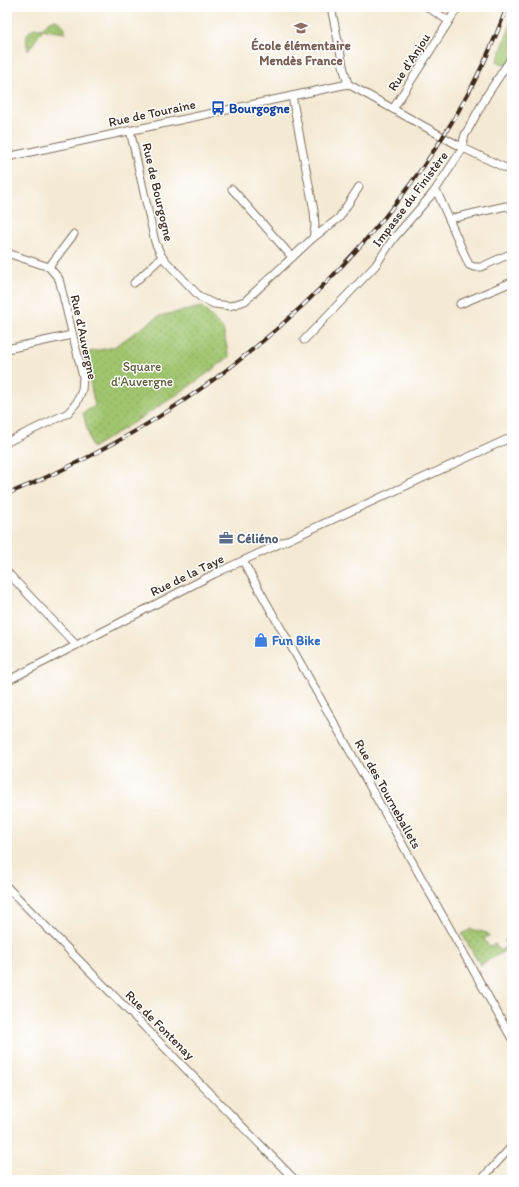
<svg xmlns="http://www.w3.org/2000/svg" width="519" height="1187" viewBox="0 0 519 1187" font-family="Itim,sans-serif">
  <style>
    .green { fill: url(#green-dots); stroke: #6e7847 }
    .pitch { fill: #a1c670; stroke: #6e7847 }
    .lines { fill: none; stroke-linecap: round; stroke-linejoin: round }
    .minor-casing { stroke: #7c6d5d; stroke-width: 9 }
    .minor { stroke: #fff; stroke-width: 7 }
    .rail-casing { stroke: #3b2a1e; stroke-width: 4 }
    .rail { stroke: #fff; stroke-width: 2.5; stroke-dasharray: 8; stroke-linecap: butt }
    .labels { text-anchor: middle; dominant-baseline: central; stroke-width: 3; stroke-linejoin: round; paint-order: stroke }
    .education-label { font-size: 13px; font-weight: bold; fill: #785e54; stroke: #fff }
    .street-label { font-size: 13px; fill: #3b2a1e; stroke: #fff }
    .transit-label { font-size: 13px; font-weight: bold; fill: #164399; stroke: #fff; text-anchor: start }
    .park-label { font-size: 13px; fill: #5a5937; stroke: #fff }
    .service-label { font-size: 13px; font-weight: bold; fill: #4e5e75; stroke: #fff; text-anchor: start }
    .shop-label { font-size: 13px; font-weight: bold; fill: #366cbe; stroke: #fff; text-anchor: start }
  </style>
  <defs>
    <pattern id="green-dots" width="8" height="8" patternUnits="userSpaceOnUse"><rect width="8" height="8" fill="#a1c670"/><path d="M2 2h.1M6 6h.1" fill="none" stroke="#84a15b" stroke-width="1.8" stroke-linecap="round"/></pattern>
  </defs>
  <rect width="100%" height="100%" fill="#fff"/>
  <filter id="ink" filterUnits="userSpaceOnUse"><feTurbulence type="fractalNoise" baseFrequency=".025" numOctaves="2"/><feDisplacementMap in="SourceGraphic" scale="8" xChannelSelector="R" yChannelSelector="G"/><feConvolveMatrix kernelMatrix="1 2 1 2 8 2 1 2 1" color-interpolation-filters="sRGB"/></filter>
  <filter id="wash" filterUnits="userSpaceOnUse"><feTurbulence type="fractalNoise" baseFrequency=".012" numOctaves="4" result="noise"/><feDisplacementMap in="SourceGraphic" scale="16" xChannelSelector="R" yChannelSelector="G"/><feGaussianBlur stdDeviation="0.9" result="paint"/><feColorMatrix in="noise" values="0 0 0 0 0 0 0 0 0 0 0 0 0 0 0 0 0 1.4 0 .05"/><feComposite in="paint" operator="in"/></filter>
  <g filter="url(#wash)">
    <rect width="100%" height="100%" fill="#f4e9d3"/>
    <g class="green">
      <path d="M55 20C61 22 66 26 65 33L45 30 43 28 49 21Z"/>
      <path d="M35 28 43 29 28 51C26 41 24 32 35 28Z"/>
      <path d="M202 307 223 329 229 357C186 391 139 419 92 448L83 413 95 406 84 353 114 347 159 316Z"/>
      <path d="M471 929 487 933 489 936 484 939 489 947 495 944 499 951 507 946 504 941 508 939 510 942 512 941V947L480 965 462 934Z"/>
    </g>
    <path class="pitch" d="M512 22V68L497 61Z"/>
  </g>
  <g filter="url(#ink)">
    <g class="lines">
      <defs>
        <g id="minor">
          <path d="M331 7 344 70 348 84 463 148 512 171"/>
          <path d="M427 7 449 21"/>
          <path d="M393 109 458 7"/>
          <path d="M130 130 155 242 162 257 200 297 214 304 230 306 245 301 313 238 315 226 314 211 292 96"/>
          <path d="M7 157 348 84"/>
          <path d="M232 189 292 257"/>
          <path d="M434 192 438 194 469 265 474 267H481L512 253"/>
          <path d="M449 219 506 206 512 209"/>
          <path d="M313 238 339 218 359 187"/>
          <path d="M7 253 49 267 59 279 83 377 82 390 77 402 68 413 7 442"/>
          <path d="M49 267 74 234"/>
          <path d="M134 283 162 257"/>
          <path d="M460 304 512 282"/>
          <path d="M304 340 375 266 394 238 434 192 463 148V142L465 135 487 95 512 57"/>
          <path d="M7 349 72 335"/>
          <path d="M243 561 512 1039"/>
          <path d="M7 572 76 645"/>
          <path d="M7 681 214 574 512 437"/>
          <path d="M7 887 295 1180"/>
          <path d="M481 1180 512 1146"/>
        </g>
      </defs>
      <use href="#minor" class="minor-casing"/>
      <use href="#minor" class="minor"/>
      <defs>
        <path id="rail" d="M7 494C154 435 284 341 384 218 436 155 479 84 507 7"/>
      </defs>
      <use href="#rail" class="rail-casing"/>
      <use href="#rail" class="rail"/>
    </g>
  </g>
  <defs>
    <symbol id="school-bare" viewBox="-9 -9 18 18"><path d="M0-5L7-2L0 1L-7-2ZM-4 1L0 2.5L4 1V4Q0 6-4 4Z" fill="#8d6e63" stroke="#fff" stroke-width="2.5" paint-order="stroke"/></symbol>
    <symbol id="bus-bare" viewBox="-9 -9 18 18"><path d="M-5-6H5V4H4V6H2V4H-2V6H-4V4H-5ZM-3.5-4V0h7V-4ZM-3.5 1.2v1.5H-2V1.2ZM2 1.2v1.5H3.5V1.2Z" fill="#1a4fb4" stroke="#fff" stroke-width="2.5" paint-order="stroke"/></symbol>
    <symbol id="office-bare" viewBox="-9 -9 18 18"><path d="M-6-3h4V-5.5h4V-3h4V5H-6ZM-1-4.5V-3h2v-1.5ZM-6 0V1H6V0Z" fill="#5c6f8a" stroke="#fff" stroke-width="2.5" paint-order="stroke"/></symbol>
    <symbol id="shop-bare" viewBox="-9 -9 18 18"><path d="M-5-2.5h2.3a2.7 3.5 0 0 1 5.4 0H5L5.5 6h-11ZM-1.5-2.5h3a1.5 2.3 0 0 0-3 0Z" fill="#3f7fe0" stroke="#fff" stroke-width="2.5" paint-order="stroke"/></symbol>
  </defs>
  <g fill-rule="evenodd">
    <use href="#school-bare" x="291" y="18" width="20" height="20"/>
    <use href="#bus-bare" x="208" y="98" width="20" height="20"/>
    <use href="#office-bare" x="216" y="528" width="20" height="20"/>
    <use href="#shop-bare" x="251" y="630" width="20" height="20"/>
  </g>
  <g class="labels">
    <g class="education-label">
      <text x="301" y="45">École élémentaire<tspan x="301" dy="15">Mendès France</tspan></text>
    </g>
    <g class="street-label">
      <text transform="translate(409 62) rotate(-57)">Rue d'Anjou</text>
      <text transform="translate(152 113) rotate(-12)">Rue de Touraine</text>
      <text transform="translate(158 192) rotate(77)">Rue de Bourgogne</text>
      <text transform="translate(410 199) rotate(-53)">Impasse du Finistère</text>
      <text transform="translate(84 337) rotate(78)">Rue d'Auvergne</text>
      <text transform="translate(187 575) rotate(-26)">Rue de la Taye</text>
      <text transform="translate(388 794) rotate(61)">Rue des Tourneballets</text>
      <text transform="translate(160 1025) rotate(45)">Rue de Fontenay</text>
    </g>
    <g class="transit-label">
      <text x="229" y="108">Bourgogne</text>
    </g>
    <g class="park-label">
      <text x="142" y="366">Square<tspan x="142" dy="15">d'Auvergne</tspan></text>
    </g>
    <g class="service-label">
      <text x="237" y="538">Céliéno</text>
    </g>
    <g class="shop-label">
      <text x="272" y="640">Fun Bike</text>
    </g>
  </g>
  <rect width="519" height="1187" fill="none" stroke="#fff" stroke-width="24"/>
</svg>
